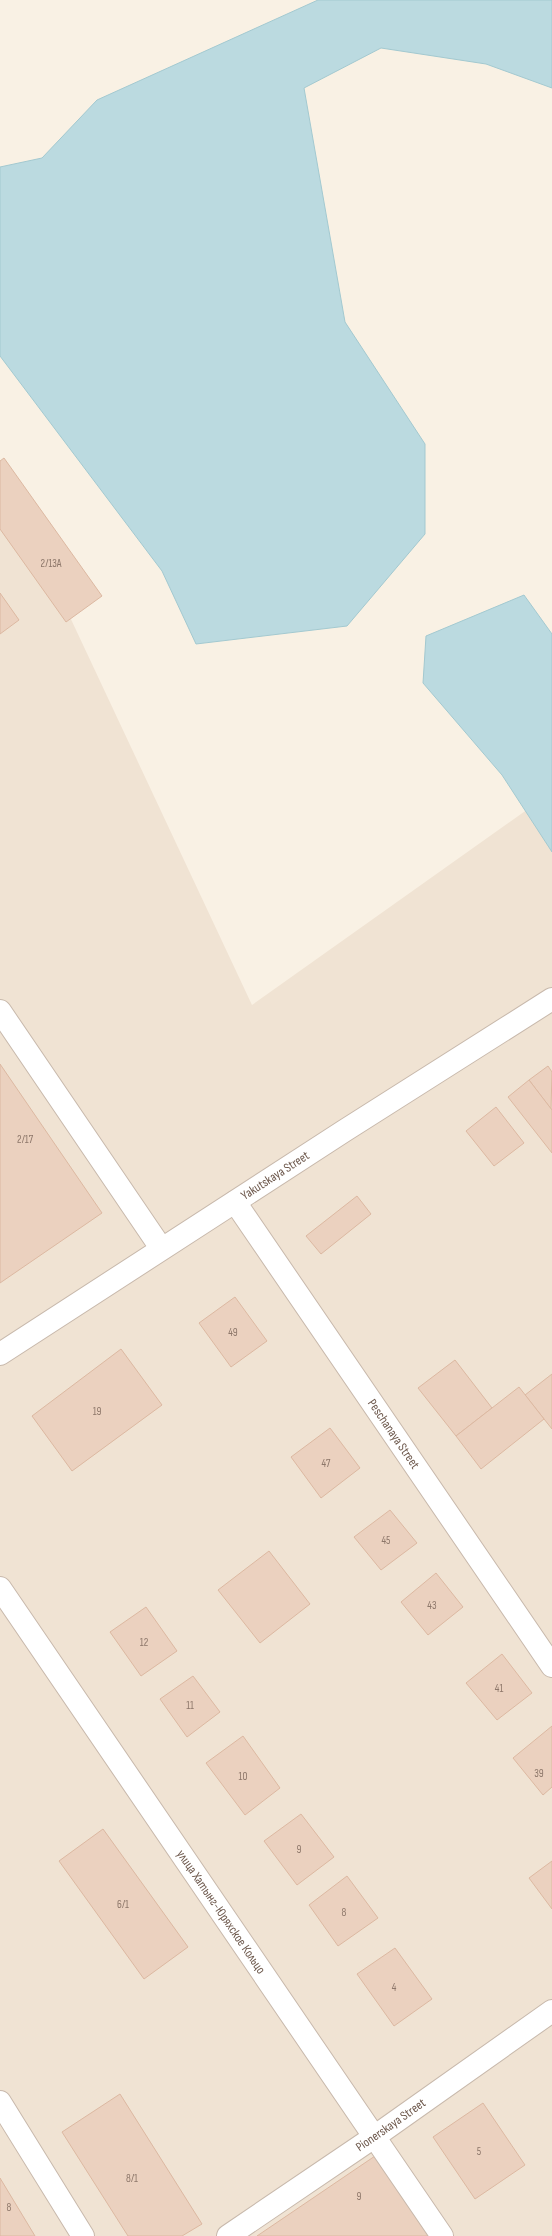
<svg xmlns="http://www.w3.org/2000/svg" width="552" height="2236" viewBox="0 0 552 2236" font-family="'Sofia Sans Condensed',sans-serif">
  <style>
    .residential { fill: #f0e3d3 }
    .water { fill: #bbdae0; stroke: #a3c9d0 }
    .building { fill: #ebd1bf; stroke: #dcb8a1 }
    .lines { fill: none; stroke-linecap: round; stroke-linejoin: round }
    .minor-casing { stroke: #c8b9ac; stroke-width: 24 }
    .minor { stroke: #fff; stroke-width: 22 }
    .labels { text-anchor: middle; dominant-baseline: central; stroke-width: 4; stroke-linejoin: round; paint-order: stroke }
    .number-label { font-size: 11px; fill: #8d776a }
    .street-label { font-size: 13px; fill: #6e594d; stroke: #fcf5e9 }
  </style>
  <rect width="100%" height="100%" fill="#f9f1e4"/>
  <path class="residential" d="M0 468 252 1005 552 792V2236H0Z"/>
  <g class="water">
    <path d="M318 0H552V88L486 64 381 48 304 88 345 322 425 444V534L347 626 196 644 162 571 0 356V167L42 158 97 100Z"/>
    <path d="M524 595 552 634V852L502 775 423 683 426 636Z"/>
  </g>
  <g class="building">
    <path d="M4 458 102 596 66 622 0 529V461Z"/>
    <path d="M0 593 19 620 0 634Z"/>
    <path d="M0 1064 102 1213 0 1283Z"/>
    <path d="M548 1066 552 1072 551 1109 529 1080Z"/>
    <path d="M529 1080 552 1110V1153L508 1097Z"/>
    <path d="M496 1107 524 1143 494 1166 466 1131Z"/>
    <path d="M357 1196 371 1214 321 1254 306 1236Z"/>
    <path d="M235 1297 267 1341 231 1367 199 1323Z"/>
    <path d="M121 1349 162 1405 72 1471 32 1416Z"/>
    <path d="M455 1360 492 1408 456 1436 418 1388Z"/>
    <path d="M552 1374V1429L525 1395Z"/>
    <path d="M519 1387 544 1419 481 1469 456 1436Z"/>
    <path d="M330 1428 360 1468 321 1498 291 1457Z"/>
    <path d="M390 1510 417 1543 381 1570 354 1537Z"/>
    <path d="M269 1551 310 1604 260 1643 218 1590Z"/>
    <path d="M436 1573 463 1607 428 1635 401 1602Z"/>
    <path d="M146 1607 177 1651 141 1676 110 1632Z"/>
    <path d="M502 1654 532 1693 497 1720 466 1683Z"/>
    <path d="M193 1676 220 1712 187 1737 160 1699Z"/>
    <path d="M552 1726V1787L543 1795 513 1758Z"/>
    <path d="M243 1736 280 1788 245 1815 206 1763Z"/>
    <path d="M301 1814 334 1857 297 1885 264 1841Z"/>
    <path d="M103 1829 188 1947 144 1979 59 1861Z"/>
    <path d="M552 1861V1909L529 1878Z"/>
    <path d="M347 1876 378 1918 338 1946 309 1905Z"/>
    <path d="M395 1948 432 1999 394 2026 357 1974Z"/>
    <path d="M120 2094 202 2224 182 2236H128L62 2132Z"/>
    <path d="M483 2103 525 2165 475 2199 433 2137Z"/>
    <path d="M375 2156 430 2236H257Z"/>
    <path d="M0 2178 35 2236H0Z"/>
  </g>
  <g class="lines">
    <defs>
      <g id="minor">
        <path d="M0 1011 161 1248"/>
        <path id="s1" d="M235 1202 552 1666"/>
        <path id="s2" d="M0 1354 344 1131 552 999"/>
        <path id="s3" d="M0 1588 442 2236"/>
        <path d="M0 2102 83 2236"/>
        <path id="s4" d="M228 2236 374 2137 552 2011"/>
      </g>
    </defs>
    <use href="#minor" class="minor-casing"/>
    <use href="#minor" class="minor"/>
  </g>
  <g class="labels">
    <g class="number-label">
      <text x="51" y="563">2/13А</text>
      <text x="25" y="1139">2/17</text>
      <text x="233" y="1332">49</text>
      <text x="97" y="1411">19</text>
      <text x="326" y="1463">47</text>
      <text x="386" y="1540">45</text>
      <text x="432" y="1605">43</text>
      <text x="144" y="1642">12</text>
      <text x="499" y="1688">41</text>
      <text x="190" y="1705">11</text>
      <text x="539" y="1773">39</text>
      <text x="243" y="1776">10</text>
      <text x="299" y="1849">9</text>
      <text x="123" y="1904">6/1</text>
      <text x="344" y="1912">8</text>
      <text x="394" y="1987">4</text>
      <text x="479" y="2151">5</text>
      <text x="132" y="2178">8/1</text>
      <text x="359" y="2196">9</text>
      <text x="9" y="2207">8</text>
    </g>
    <g class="street-label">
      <text stroke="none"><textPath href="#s2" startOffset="328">Yakutskaya Street</textPath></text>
      <text stroke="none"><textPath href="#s1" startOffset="281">Peschanaya Street</textPath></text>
      <text stroke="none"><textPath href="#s3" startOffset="392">улица Хатынг-Юряхское Кольцо</textPath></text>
      <text stroke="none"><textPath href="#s4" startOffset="197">Pionerskaya Street</textPath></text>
    </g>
  </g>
</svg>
